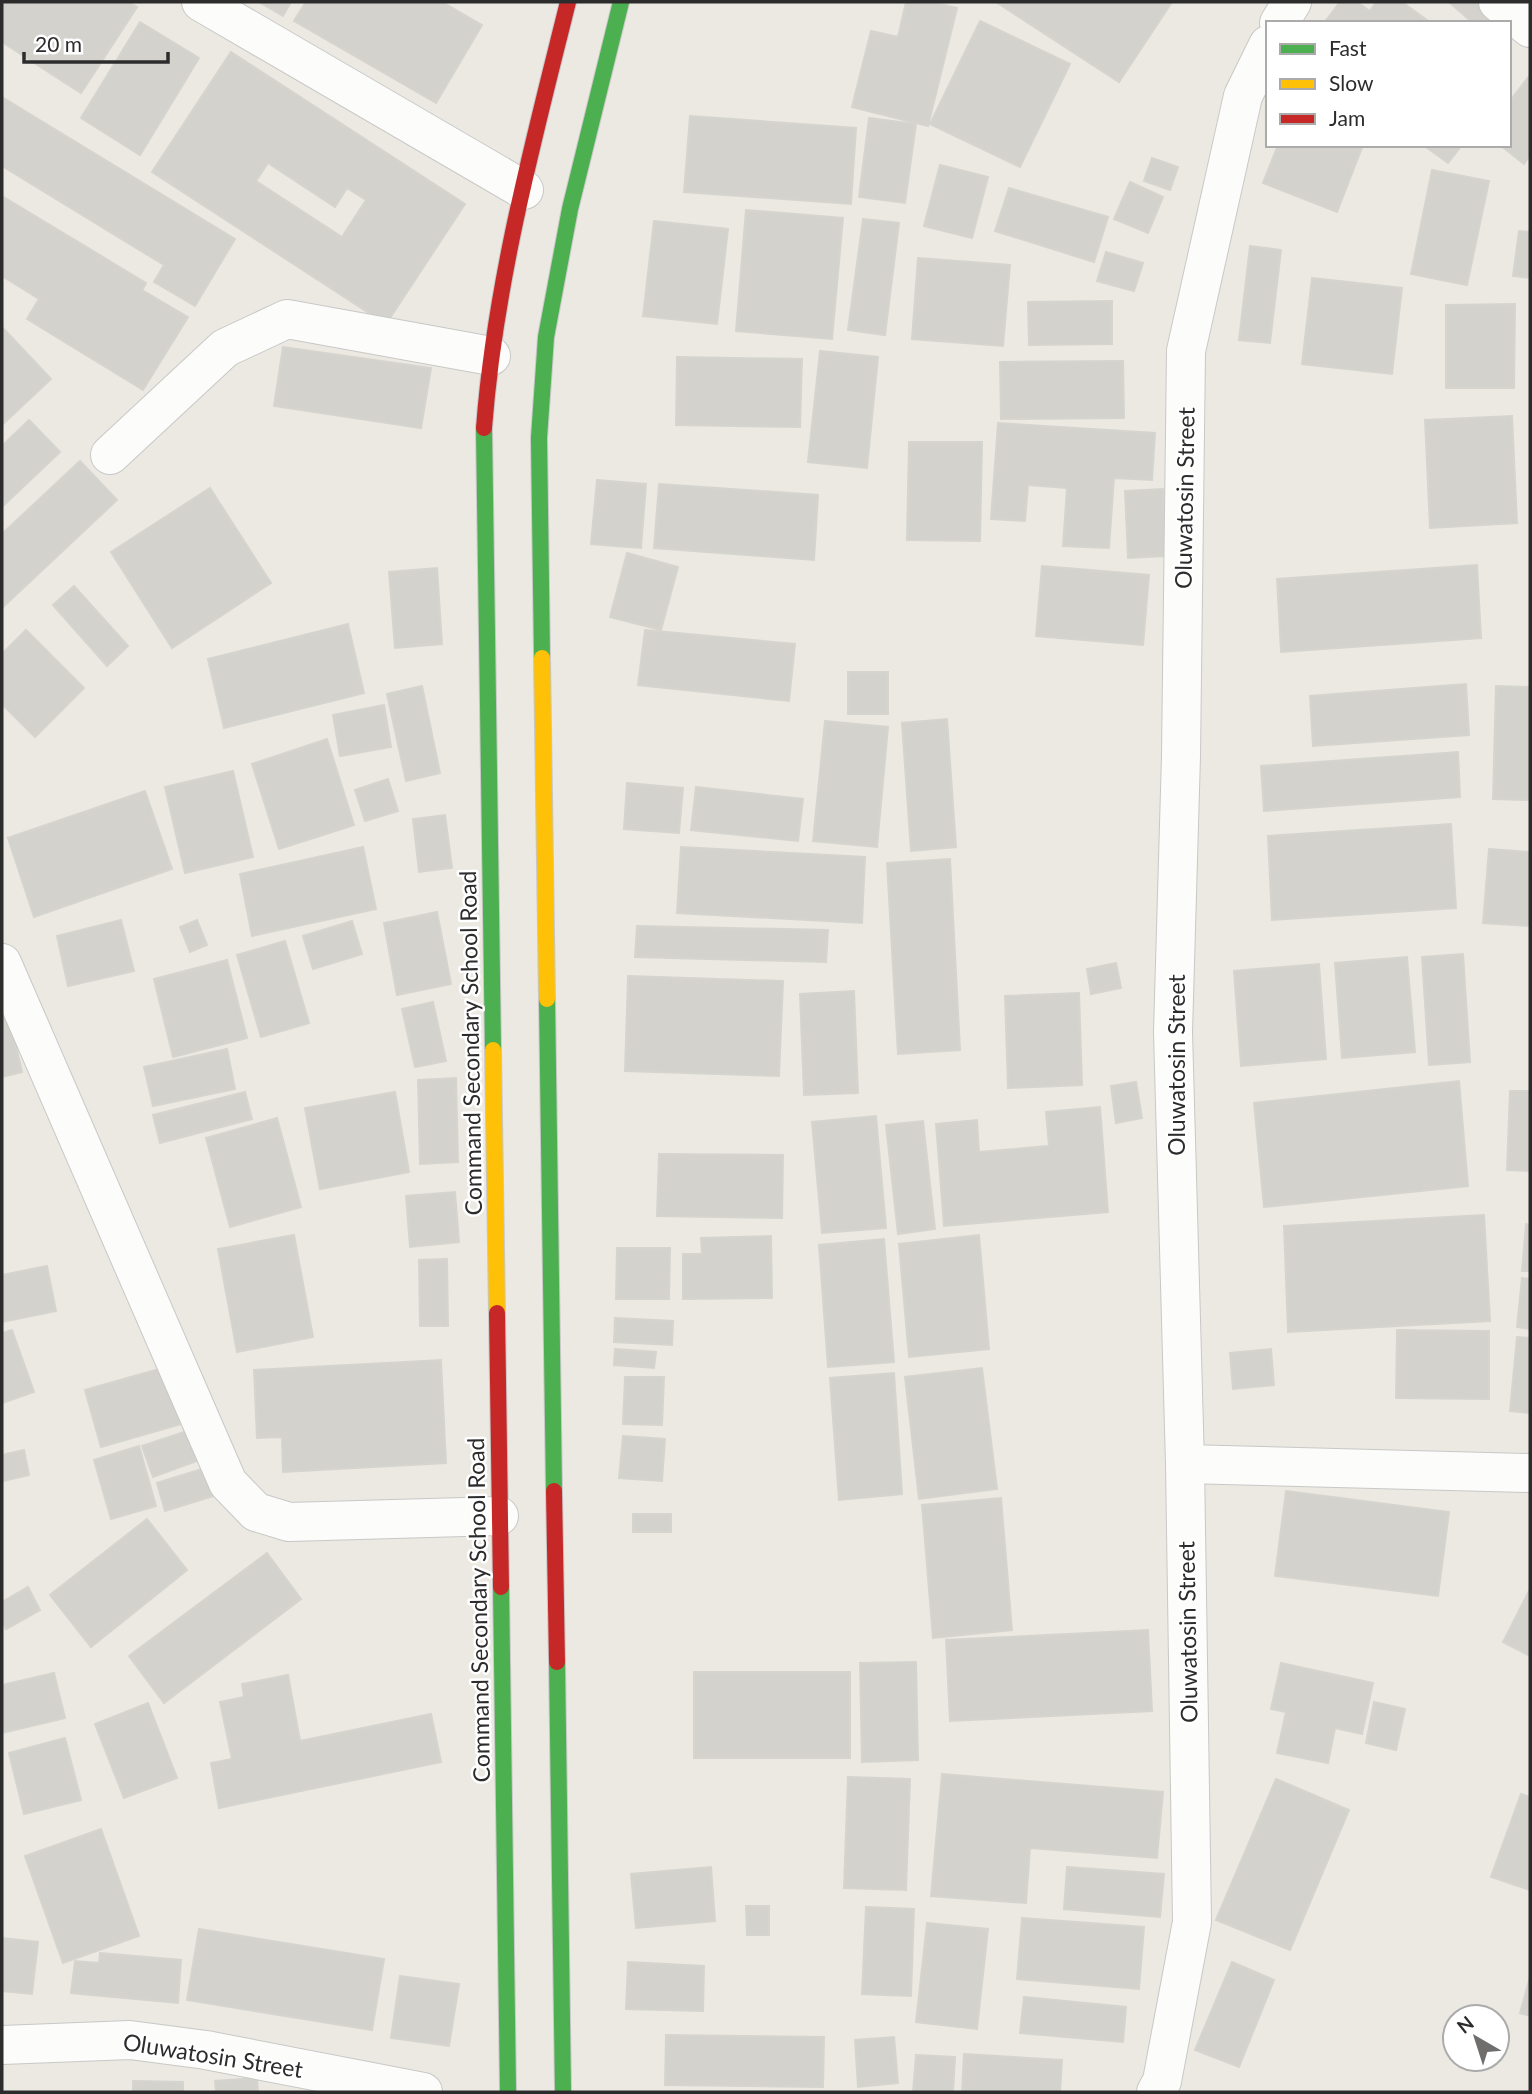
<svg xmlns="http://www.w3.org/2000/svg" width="1532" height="2094" viewBox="0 0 1532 2094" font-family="Lato,sans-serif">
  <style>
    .building { fill: #d3d2cd; stroke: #d6d4ce; stroke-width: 2; fill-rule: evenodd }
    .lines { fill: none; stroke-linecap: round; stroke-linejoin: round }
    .street-casing { stroke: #c8c8c7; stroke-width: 40 }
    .fast-casing { stroke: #c8c8c7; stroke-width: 18 }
    .slow-casing { stroke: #c8c8c7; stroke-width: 18 }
    .jam-casing { stroke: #c8c8c7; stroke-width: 18 }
    .street { stroke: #fcfcfb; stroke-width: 38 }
    .fast { stroke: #4caf50; stroke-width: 16 }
    .slow { stroke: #ffc107; stroke-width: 16 }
    .jam { stroke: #c62828; stroke-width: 16 }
    .labels { text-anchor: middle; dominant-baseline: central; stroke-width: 5; stroke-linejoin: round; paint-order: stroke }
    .street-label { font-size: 23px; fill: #2c2c2c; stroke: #fff }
  </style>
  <rect width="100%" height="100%" fill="#ebe9e2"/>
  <g class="building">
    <path d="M2 2H128L137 7 81 93 2 42Z"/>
    <path d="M259 2H291L283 16Z"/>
    <path d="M306 2H442L482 25 436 103 294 21Z"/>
    <path d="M906 2H931L957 8 928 126 852 107 871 31 898 37Z"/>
    <path d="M996 2H1172L1119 82Z"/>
    <path d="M1340 2H1357L1370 11 1376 2H1402L1431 23H1324Z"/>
    <path d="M1449 2H1488L1497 23H1473Z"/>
    <path d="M980 21 1070 64 1020 167 930 124Z"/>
    <path d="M140 22 199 58 140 155 81 118Z"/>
    <path d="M231 52 465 204 386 324 152 172ZM268 163 335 207 347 188 366 200 342 237 256 181Z"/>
    <path d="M1530 75V155L1524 164 1500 145H1509V102Z"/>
    <path d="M2 97 235 239 195 306 154 282 164 265 2 166Z"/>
    <path d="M690 116 856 128 851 204 684 192Z"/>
    <path d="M869 118 916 124 905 203 859 197Z"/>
    <path d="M1278 145H1363L1337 212 1263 183Z"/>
    <path d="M1423 145H1462L1448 163Z"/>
    <path d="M1152 158 1178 167 1170 190 1144 181Z"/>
    <path d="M940 165 988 177 972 238 924 226Z"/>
    <path d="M1432 170 1489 181 1467 285 1411 274Z"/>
    <path d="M1130 182 1163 197 1148 233 1114 219Z"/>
    <path d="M1009 188 1108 217 1094 262 995 231Z"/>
    <path d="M2 196 146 283 142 290 188 317 143 390 27 319 39 299 2 276Z"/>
    <path d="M746 210 843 218 832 339 736 331Z"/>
    <path d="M863 219 899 223 885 335 848 330Z"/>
    <path d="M654 221 728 229 717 324 643 316Z"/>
    <path d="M1519 231 1530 232V278L1513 276Z"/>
    <path d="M1250 246 1281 250 1270 343 1239 340Z"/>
    <path d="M1106 252 1143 263 1134 291 1097 281Z"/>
    <path d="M918 258 1010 265 1003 346 912 339Z"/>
    <path d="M1312 278 1402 288 1392 374 1302 364Z"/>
    <path d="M1112 301V344L1029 345 1028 302Z"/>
    <path d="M1515 304 1514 388H1446V305Z"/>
    <path d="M2 327 51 379 2 425Z"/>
    <path d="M283 347 431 368 421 428 274 406Z"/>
    <path d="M820 351 878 357 867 468 808 462Z"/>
    <path d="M677 357 802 359 800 427 676 425Z"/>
    <path d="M1123 361 1124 418 1001 419 1000 362Z"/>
    <path d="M1512 416 1517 523 1430 528 1425 420Z"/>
    <path d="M29 420 60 452 2 507V446Z"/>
    <path d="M998 423 1155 433 1152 480 1114 478 1109 548 1063 546 1067 488 1028 485 1025 521 991 519Z"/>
    <path d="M909 442H982L980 541 907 540Z"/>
    <path d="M80 461 117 500 2 608V534Z"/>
    <path d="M597 480 646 484 641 548 591 544Z"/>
    <path d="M659 484 818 495 814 560 654 548Z"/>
    <path d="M210 488 271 583 172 648 111 552Z"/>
    <path d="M1163 489 1165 556 1128 558 1125 491Z"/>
    <path d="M627 553 678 567 661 630 610 617Z"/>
    <path d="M1477 565 1481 638 1281 652 1277 579Z"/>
    <path d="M1042 566 1149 575 1143 645 1036 636Z"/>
    <path d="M437 568 442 644 395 648 389 572Z"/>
    <path d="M74 586 128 646 107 666 53 605Z"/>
    <path d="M348 624 364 693 224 728 208 659Z"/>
    <path d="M26 630 84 688 35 737 2 704V654Z"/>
    <path d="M645 630 795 644 789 701 638 685Z"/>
    <rect x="848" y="672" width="40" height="42"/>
    <path d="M1466 684 1469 735 1313 746 1310 696Z"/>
    <path d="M422 686 440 773 406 781 387 694Z"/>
    <path d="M1496 686 1530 687V800L1493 799Z"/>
    <path d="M384 705 391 747 340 756 333 715Z"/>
    <path d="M947 719 956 847 911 851 902 723Z"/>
    <path d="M825 721 888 727 877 847 813 841Z"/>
    <path d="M327 739 354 825 279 849 252 764Z"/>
    <path d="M1458 752 1460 797 1264 811 1261 766Z"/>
    <path d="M233 771 253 857 185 873 165 787Z"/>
    <path d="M388 779 398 811 365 821 355 790Z"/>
    <path d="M627 783 683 788 679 833 624 829Z"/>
    <path d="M696 787 803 799 798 841 691 830Z"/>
    <path d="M145 791 172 869 34 917 8 838Z"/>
    <path d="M445 815 452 868 419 872 413 819Z"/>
    <path d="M1451 824 1456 908 1272 920 1268 836Z"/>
    <path d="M363 847 376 909 252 936 240 874Z"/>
    <path d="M681 847 865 857 862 923 677 913Z"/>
    <path d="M1489 849 1530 852V926L1483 923Z"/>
    <path d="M950 859 960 1050 898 1054 887 863Z"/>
    <path d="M437 912 451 984 397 995 384 923Z"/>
    <path d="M121 920 134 971 68 986 57 936Z"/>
    <path d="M197 920 207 945 190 952 180 927Z"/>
    <path d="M352 921 362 954 313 969 303 936Z"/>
    <path d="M637 926 828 930 826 962 635 957Z"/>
    <path d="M285 941 309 1023 261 1037 237 955Z"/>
    <path d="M1463 954 1470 1062 1429 1065 1422 957Z"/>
    <path d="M1407 957 1415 1052 1342 1058 1335 963Z"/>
    <path d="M227 960 247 1038 173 1057 154 979Z"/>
    <path d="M1116 963 1121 988 1091 994 1087 969Z"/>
    <path d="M1319 964 1326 1059 1241 1066 1234 971Z"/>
    <path d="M628 976 783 981 779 1076 625 1071Z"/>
    <path d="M854 991 858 1093 804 1095 800 994Z"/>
    <path d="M1079 993 1082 1085 1008 1088 1005 996Z"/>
    <path d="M433 1002 446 1061 415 1067 402 1009Z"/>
    <path d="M9 1017 22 1072 2 1077V1019Z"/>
    <path d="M227 1049 235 1089 153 1106 144 1067Z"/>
    <path d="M456 1078 458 1162 420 1164 418 1080Z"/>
    <path d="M1459 1081 1468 1186 1264 1207 1254 1103Z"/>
    <path d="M1136 1082 1142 1118 1116 1123 1111 1086Z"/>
    <path d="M1510 1091H1530V1171L1507 1170Z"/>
    <path d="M245 1092 252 1119 160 1143 153 1115Z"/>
    <path d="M395 1092 409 1172 320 1189 305 1108Z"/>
    <path d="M1100 1107 1108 1212 944 1226 936 1124 977 1120 979 1152 1049 1146 1046 1112Z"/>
    <path d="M876 1116 886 1228 822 1233 812 1122Z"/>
    <path d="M277 1118 301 1207 230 1227 206 1138Z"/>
    <path d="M923 1121 935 1229 898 1234 886 1125Z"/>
    <path d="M659 1154 783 1155 782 1218 657 1216Z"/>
    <path d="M455 1192 459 1242 410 1247 406 1196Z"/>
    <path d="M1484 1215 1490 1321 1288 1332 1284 1226Z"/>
    <path d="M1526 1224 1530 1225V1271H1522Z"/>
    <path d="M294 1235 313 1337 237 1352 218 1249Z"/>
    <path d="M979 1235 989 1349 909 1357 899 1244Z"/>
    <path d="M771 1236 772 1298 683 1299V1254H702L701 1238Z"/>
    <path d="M884 1239 894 1362 828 1367 819 1245Z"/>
    <path d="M617 1248H670L669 1299H616Z"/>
    <path d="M447 1259 448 1326H420L419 1260Z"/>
    <path d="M47 1266 56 1311 2 1322V1275Z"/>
    <path d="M1522 1278 1530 1279V1329L1517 1327Z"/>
    <path d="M615 1318 673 1321 672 1345 614 1342Z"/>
    <path d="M12 1330 34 1392 2 1403V1333Z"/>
    <path d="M1397 1330 1489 1331V1399L1396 1398Z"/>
    <path d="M1517 1337 1530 1338V1413L1510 1411Z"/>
    <path d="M615 1349 656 1352 654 1368 614 1365Z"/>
    <path d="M1271 1349 1274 1385 1233 1389 1230 1353Z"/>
    <path d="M441 1360 446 1463 283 1472 282 1437 257 1438 254 1370Z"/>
    <path d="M166 1367 181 1424 101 1447 85 1390Z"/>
    <path d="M982 1368 997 1489 919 1499 905 1377Z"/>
    <path d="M894 1373 902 1494 839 1500 830 1378Z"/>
    <path d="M625 1377H664L662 1425 623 1424Z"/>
    <path d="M187 1431 197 1461 153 1477 142 1446Z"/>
    <path d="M623 1436 665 1439 662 1481 619 1478Z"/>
    <path d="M139 1446 156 1506 111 1519 94 1460Z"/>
    <path d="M24 1450 29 1475 3 1481 2 1455Z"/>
    <path d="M205 1468 213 1496 165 1511 157 1483Z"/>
    <path d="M1286 1491 1449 1512 1438 1596 1275 1576Z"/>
    <path d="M1001 1498 1012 1630 933 1638 922 1505Z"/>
    <rect x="633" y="1514" width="38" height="18"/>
    <path d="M147 1519 187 1570 91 1647 50 1595Z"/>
    <path d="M267 1553 301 1599 164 1703 129 1656Z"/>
    <path d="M28 1587 40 1610 6 1629 2 1621V1602Z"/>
    <path d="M1530 1589V1656L1503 1642Z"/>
    <path d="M1148 1630 1152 1711 950 1721 946 1640Z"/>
    <path d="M916 1662 918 1760 862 1762 860 1663Z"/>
    <path d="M1281 1663 1373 1683 1362 1734 1335 1728 1328 1763 1277 1753 1286 1712 1271 1709Z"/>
    <rect x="694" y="1672" width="156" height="86"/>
    <path d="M54 1673 65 1718 2 1733V1685Z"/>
    <path d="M288 1675 300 1741 431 1714 441 1762 219 1808 211 1763 232 1759 220 1702 244 1697 242 1684Z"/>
    <path d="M1374 1702 1405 1709 1396 1750 1366 1743Z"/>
    <path d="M148 1703 177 1778 124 1798 95 1724Z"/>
    <path d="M65 1738 81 1800 24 1814 9 1753Z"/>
    <path d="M942 1774 1163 1792 1157 1858 1030 1848 1026 1903 931 1896Z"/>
    <path d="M848 1777 910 1779 906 1890 844 1888Z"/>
    <path d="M1276 1779 1349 1810 1290 1950 1216 1920Z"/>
    <path d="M1521 1794 1530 1797V1890L1491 1877Z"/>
    <path d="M101 1829 139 1936 63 1963 25 1856Z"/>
    <path d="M711 1867 715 1921 636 1928 631 1874Z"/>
    <path d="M1067 1867 1164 1874 1160 1917 1064 1909Z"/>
    <path d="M746 1906H769V1935H747Z"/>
    <path d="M866 1907 914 1909 911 1996 862 1994Z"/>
    <path d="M1022 1918 1144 1927 1139 1989 1017 1979Z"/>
    <path d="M927 1923 988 1929 977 2029 916 2022Z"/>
    <path d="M199 1929 384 1959 372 2030 187 2000Z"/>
    <path d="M2 1938 38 1942 32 1994 2 1991Z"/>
    <path d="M100 1953 181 1960 178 2003 71 1993 75 1961 99 1963Z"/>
    <path d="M628 1962 704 1966 703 2011 626 2009Z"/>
    <path d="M1232 1962 1274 1980 1239 2067 1195 2050Z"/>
    <path d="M400 1976 459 1984 449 2046 391 2038Z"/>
    <path d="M1530 1977V2016L1520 2013Z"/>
    <path d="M1024 1997 1126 2007 1123 2042 1020 2033Z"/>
    <path d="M666 2035 824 2037 823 2087 665 2085Z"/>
    <path d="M894 2037 898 2083 858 2087 855 2040Z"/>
    <path d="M964 2054 1062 2060 1060 2092H962Z"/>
    <path d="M916 2055 955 2057 953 2092H913Z"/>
    <path d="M257 2078 258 2092H216L215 2081Z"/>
    <path d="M133 2081 183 2082V2092H133Z"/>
  </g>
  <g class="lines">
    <defs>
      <g id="street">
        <path d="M201 2 524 190"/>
        <path d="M1498 2 1530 28"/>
        <path d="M1279 23 1292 2"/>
        <path d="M110 455 225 348 287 319 491 356"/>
        <path d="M2 963 228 1483 256 1512 289 1522 499 1516"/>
        <path d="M1185 1464 1530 1473"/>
        <path d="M2 2045 130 2040 206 2050 423 2092"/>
        <path d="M1156 2092 1162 2081 1192 1922 1185 1464 1173 1032 1181 756 1186 351 1243 96 1268 45"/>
      </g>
      <g id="fast">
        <path d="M484 428 493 1050"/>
        <path d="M542 658 539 438 546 337 570 209 621 2"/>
        <path d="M547 999 554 1491"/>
        <path d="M501 1587 508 2092"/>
        <path d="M557 1662 563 2092"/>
      </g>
      <g id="slow">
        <path d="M542 658 547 999"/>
        <path d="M493 1050 497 1313"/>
      </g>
      <g id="jam">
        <path d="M484 428C495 283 533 143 568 2"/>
        <path d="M497 1313 501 1587"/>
        <path d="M554 1491 557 1662"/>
      </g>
    </defs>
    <use href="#street" class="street-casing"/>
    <use href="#fast" class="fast-casing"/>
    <use href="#slow" class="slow-casing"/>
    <use href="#jam" class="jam-casing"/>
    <use href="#street" class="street"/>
    <use href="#fast" class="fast"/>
    <use href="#slow" class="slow"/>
    <use href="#jam" class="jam"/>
  </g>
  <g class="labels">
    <g class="street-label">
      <text transform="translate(1184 498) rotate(-89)">Oluwatosin Street</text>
      <text transform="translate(470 1043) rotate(-91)">Command Secondary School Road</text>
      <text transform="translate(1176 1065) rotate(-90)">Oluwatosin Street</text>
      <text transform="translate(478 1610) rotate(-91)">Command Secondary School Road</text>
      <text transform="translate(1187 1632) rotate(-91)">Oluwatosin Street</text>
      <text transform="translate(213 2055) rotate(9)">Oluwatosin Street</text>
    </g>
  </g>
  <rect width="1532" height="2094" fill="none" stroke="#2c2c2c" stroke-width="7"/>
  <rect x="1266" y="21" width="245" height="126" fill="#ffffff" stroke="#ababab" stroke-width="2"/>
  <rect x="1280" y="44" width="35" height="10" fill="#4caf50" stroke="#ababab" stroke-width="2"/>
  <text x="1329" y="56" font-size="21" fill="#2c2c2c">Fast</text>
  <rect x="1280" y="79" width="35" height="10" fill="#ffc107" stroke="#ababab" stroke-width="2"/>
  <text x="1329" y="91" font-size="21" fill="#2c2c2c">Slow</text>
  <rect x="1280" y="114" width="35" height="10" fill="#c62828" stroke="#ababab" stroke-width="2"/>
  <text x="1329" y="126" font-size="21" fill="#2c2c2c">Jam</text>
  <g transform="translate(1476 2038) rotate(321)"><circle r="33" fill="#ffffff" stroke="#ababab" stroke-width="2"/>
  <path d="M0-5L12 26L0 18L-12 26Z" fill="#6f6e6c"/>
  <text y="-10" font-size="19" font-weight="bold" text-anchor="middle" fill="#2c2c2c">N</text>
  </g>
  <path d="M24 52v10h144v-10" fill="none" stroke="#2c2c2c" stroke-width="3.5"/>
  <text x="35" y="52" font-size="21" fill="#2c2c2c" stroke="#ffffff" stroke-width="5" paint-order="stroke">20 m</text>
</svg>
